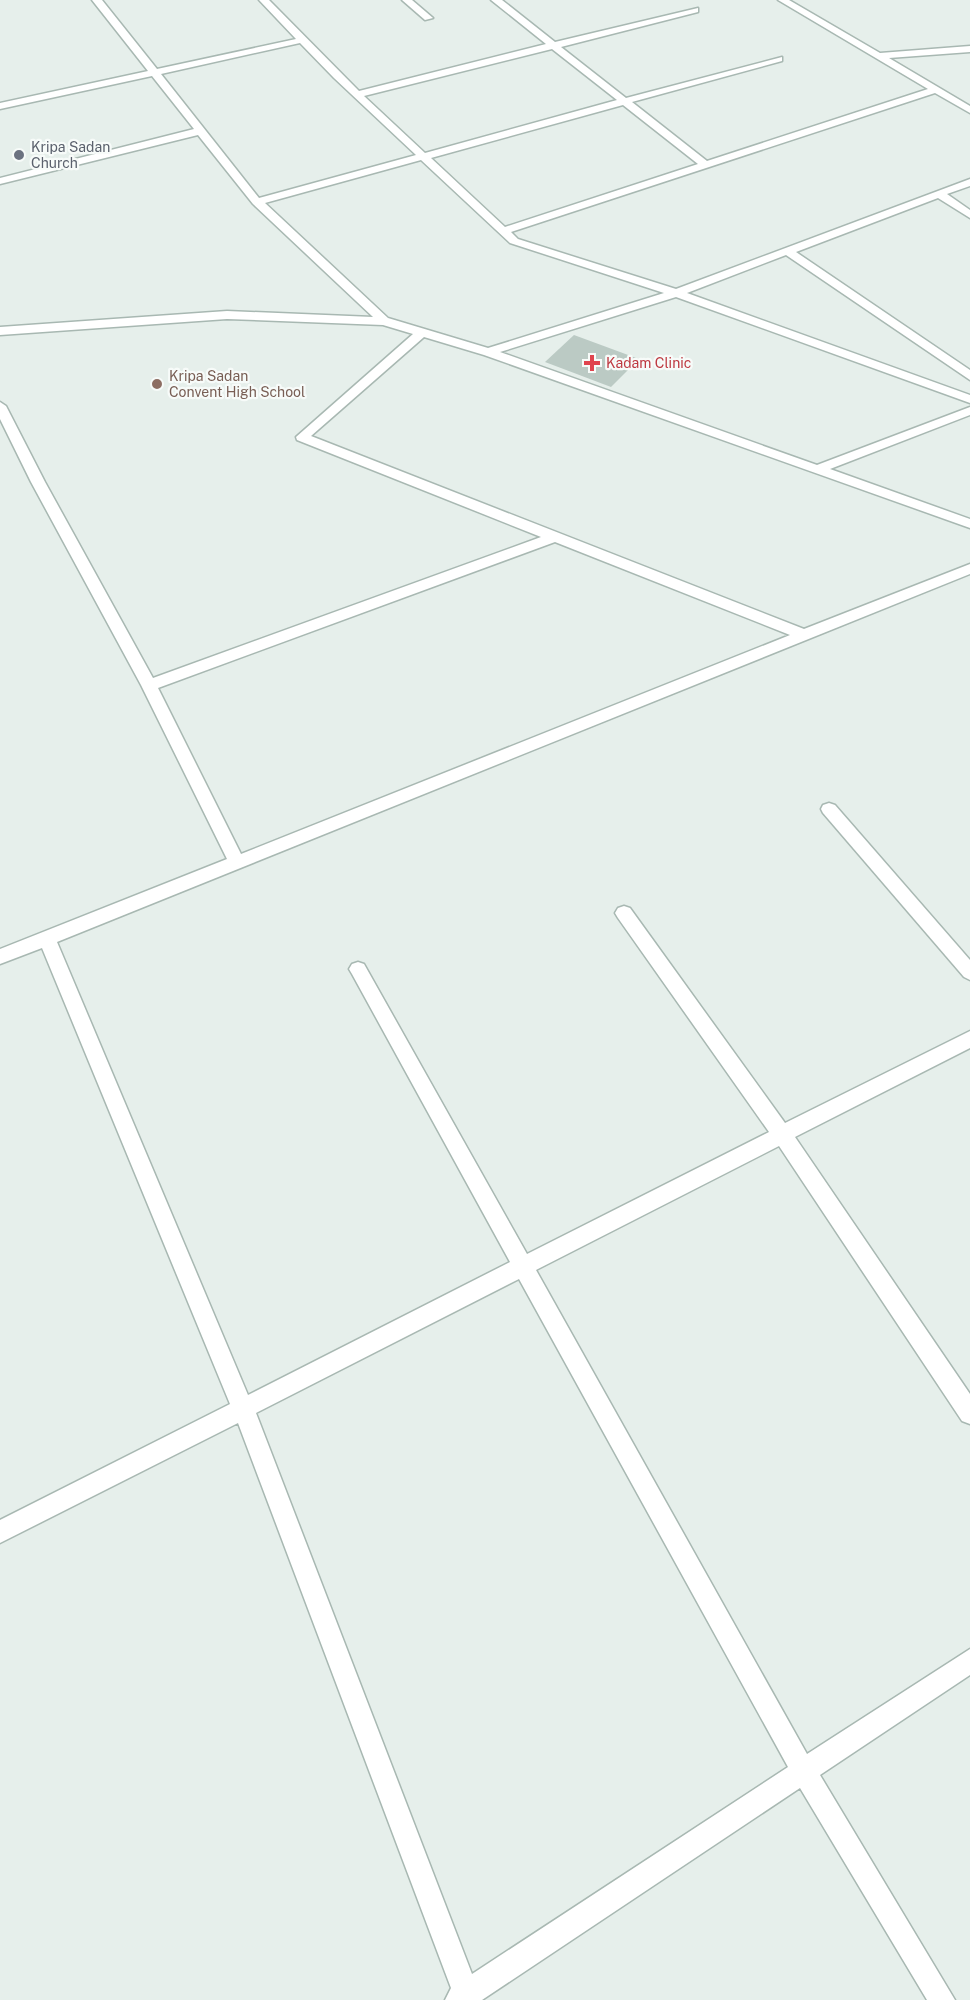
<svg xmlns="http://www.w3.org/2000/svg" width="970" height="2000" viewBox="0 0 970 2000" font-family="'Public Sans',sans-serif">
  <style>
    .building { fill: #bbcac4 }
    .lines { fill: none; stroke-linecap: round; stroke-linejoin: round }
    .minor-casing { stroke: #a8b8b2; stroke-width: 3 }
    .minor { fill: #fff; fill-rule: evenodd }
    .worship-dot { fill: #6b7280; stroke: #f7fbf9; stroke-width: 2 }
    .health-dot { fill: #e0444e; stroke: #f7fbf9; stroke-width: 2 }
    .education-dot { fill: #8d6e63; stroke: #f7fbf9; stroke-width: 2 }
    .labels { text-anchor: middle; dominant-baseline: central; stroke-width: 4.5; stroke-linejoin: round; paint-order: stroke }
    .far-worship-label { font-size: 14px; fill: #5b616d; stroke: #f7fbf9; text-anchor: start }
    .far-health-label { font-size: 14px; fill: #be3a42; stroke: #f7fbf9; text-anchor: start }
    .far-education-label { font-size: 14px; fill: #785e54; stroke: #f7fbf9; text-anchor: start }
  </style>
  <rect width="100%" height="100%" fill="#e6efeb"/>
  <path class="building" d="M574 335 639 359 611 387 545 362Z"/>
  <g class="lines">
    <defs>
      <g id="minor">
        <path d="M92 0H102L157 69 296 39 259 0H269L359 91 546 44 491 0H502L555 42 698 8V12L561 47 626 98 782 57V61L632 102 707 161 928 89 778 0H789L880 53 970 46V52L889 58 970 106V113L935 93 511 232 518 239 676 289 970 179V186L947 194 970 210V218L938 198 796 252 970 370V380L786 255 687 293 970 395V403L676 297 500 352 817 465 970 407V415L830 469 970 519V528L484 355 424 337 311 436 804 629 970 564V574L57 942 248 1395 510 1262 352 974 349 969 352 964 358 962 364 964 527 1254 769 1132 618 918 615 913 618 908 624 906 630 908 785 1123 970 1031V1048L795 1137 970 1394V1424L962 1421 779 1146 536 1270 807 1754 970 1649V1675L820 1775 955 2000H927L800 1788 482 2000H445L451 1988 238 1423 0 1543V1520L230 1404 42 948 0 964V949L227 859 141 685 31 482 0 419V402L6 406 45 482 153 678 541 537 297 440 296 437 413 334 383 325 227 319 0 335V327L227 311 373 317 253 204 198 135 0 184V178L194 129 152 76 0 109V103L148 71ZM300 43 334 78 416 155 259 198 161 74ZM552 49 617 100 425 153 364 96ZM623 105 698 164 505 227 431 158ZM421 160 510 243 664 293 488 348 388 318 265 203ZM555 542 790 635 241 854 158 688ZM519 1279 788 1767 472 1974 256 1413Z"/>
        <path d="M402 0H412L433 18 425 20Z"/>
        <path d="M829 803 835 805 970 960V980L964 977 823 813 821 809 823 805Z"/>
      </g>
    </defs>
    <use href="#minor" class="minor-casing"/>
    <use href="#minor" class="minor"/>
  </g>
  <circle class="worship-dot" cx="19" cy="155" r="6"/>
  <path class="health-dot" d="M589 354h6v6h6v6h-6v6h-6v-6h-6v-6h6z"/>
  <circle class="education-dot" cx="157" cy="384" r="6"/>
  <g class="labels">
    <g class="far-worship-label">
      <text x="31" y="147">Kripa Sadan<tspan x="31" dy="16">Church</tspan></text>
    </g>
    <g class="far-health-label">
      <text x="606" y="363">Kadam Clinic</text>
    </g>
    <g class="far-education-label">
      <text x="169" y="376">Kripa Sadan<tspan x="169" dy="16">Convent High School</tspan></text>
    </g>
  </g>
</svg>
